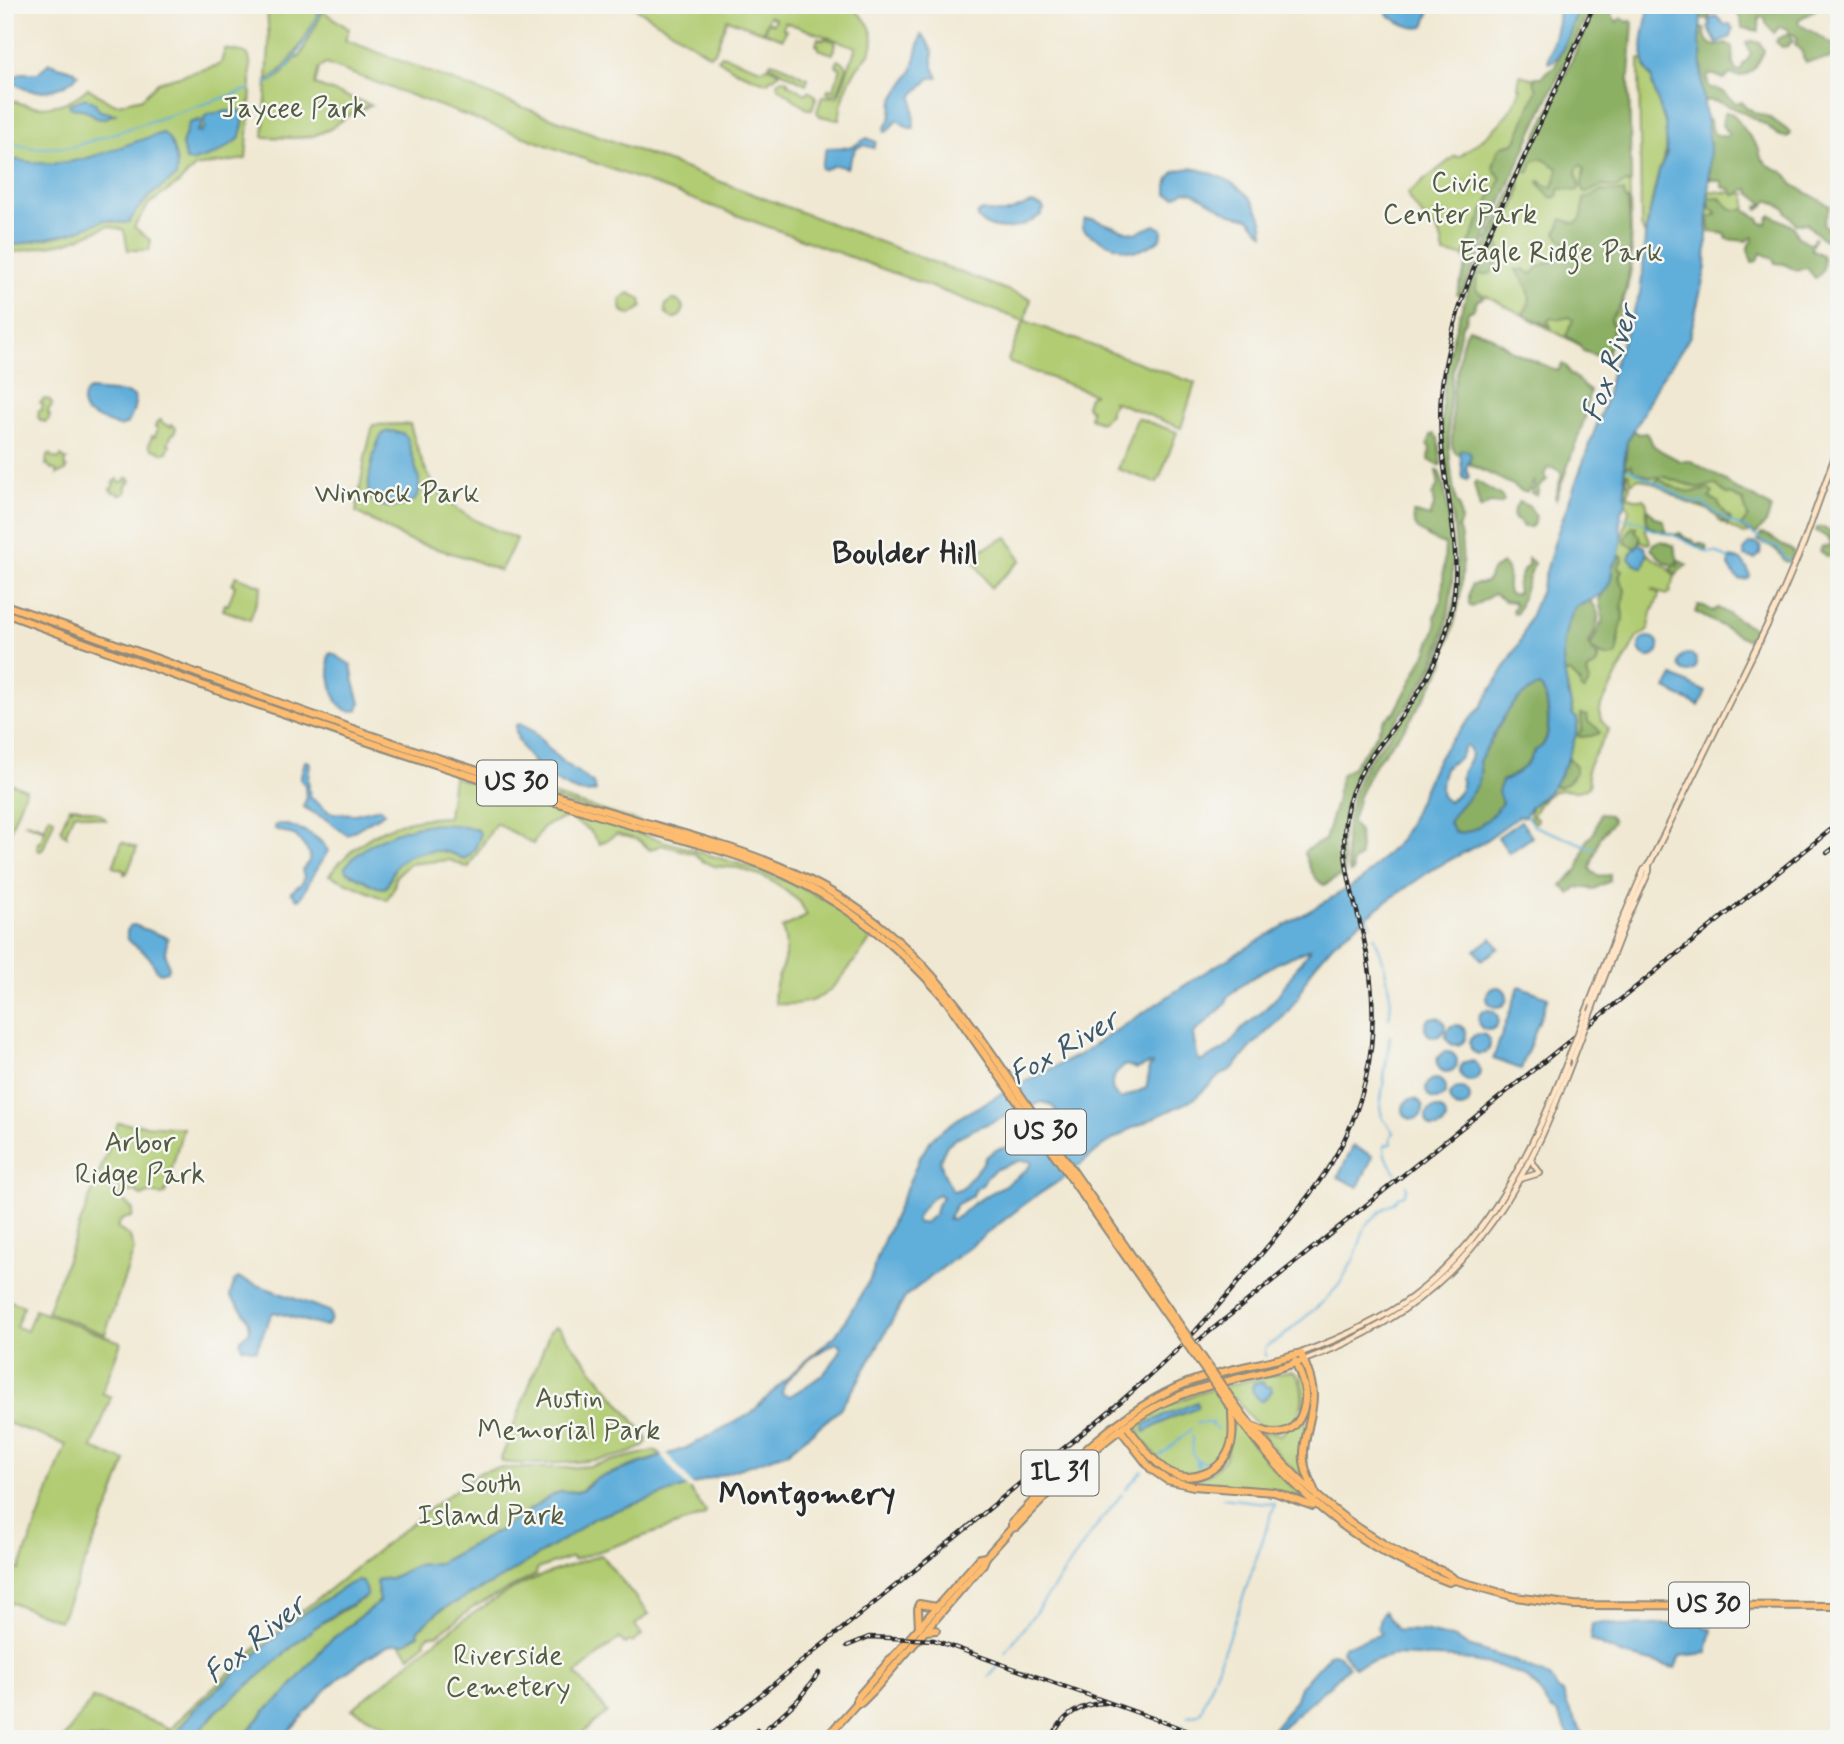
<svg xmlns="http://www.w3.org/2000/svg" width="1844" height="1744" viewBox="0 0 1844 1744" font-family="Mynerve,sans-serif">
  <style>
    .green { fill: #b1cc72; stroke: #6e7c4e; stroke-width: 2 }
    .forest { fill: #8cb064; stroke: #5c6e48; stroke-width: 2 }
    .water { fill: #60aeda; stroke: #466c82; stroke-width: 2; fill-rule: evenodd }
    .pier { fill: #f0e8d2 }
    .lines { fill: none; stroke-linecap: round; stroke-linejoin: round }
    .stream { stroke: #60aeda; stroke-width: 2 }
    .secondary-casing { stroke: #8e8a7e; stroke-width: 8 }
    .primary-casing { stroke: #8e8a7e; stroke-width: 10 }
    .secondary { stroke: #ffe4c6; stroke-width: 4.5 }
    .primary { stroke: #febc70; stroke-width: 6 }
    .rail-casing { stroke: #2b2b2b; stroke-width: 4.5 }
    .rail { stroke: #f6f6f2; stroke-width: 2; stroke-dasharray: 5; stroke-linecap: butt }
    .secondary-bridge-casing { stroke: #8e8a7e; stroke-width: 8; stroke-linecap: butt }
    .primary-bridge-casing { stroke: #8e8a7e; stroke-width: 10; stroke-linecap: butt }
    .secondary-bridge { stroke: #ffe4c6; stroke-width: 4.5 }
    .primary-bridge { stroke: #febc70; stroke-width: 6 }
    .labels { text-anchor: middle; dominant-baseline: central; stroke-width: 5; stroke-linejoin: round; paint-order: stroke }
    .shield { fill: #f6f6f2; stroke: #686867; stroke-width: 2 }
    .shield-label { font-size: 26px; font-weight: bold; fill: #2b2b2b }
    .park-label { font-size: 28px; fill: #535b40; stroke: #f6f6f2 }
    .water-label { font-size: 30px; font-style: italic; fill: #3e5968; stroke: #f6f6f2 }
    .quarter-label { font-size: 32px; font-weight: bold; fill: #2b2b2b; stroke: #f6f6f2 }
  </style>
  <rect width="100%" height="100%" fill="#f6f6f2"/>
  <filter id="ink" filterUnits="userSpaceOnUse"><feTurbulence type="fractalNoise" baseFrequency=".0143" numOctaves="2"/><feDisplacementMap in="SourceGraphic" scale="14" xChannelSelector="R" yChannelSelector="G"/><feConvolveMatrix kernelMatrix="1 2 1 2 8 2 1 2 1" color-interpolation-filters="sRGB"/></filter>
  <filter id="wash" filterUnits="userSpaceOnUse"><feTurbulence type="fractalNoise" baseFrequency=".00686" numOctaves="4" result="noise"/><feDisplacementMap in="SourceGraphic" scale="28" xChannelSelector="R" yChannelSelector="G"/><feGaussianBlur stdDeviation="1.57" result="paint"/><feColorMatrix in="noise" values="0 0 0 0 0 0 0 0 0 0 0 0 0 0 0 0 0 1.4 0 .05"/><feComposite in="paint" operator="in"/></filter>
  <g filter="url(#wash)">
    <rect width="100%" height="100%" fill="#f0e8d2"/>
    <g class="green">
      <path d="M267 5H314L317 7 323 5C307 33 295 64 267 81L269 45Z"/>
      <path d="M631 5H848C864 16 878 30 871 50 868 57 861 62 857 68 847 83 841 103 839 120L820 116 817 112 822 96 836 97 839 94 856 47 785 22 783 28 786 30 783 39 764 32 768 22 773 24 775 19 769 16 763 32 727 19 715 52 710 55Z"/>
      <path d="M323 11 349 29 345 40 1031 299 1025 321 1195 383 1181 428 1113 401 1114 404 1110 409V414L1101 422 1090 418 1091 410 1086 406 1089 397 1094 394 1010 363 1008 360 1024 321 326 64 319 68 315 85 371 105 349 115 330 129 313 136 296 138 263 137 267 84 281 75 297 57 299 58Z"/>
      <path d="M1591 18 1626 68 1632 265 1627 289 1607 354 1578 344 1487 296 1467 290Z"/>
      <path d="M818 38 824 40 825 38 836 42 833 54 818 49 819 46 816 45Z"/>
      <path d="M225 49C231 51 242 51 247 54 256 61 247 143 246 159L195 167 179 183 149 204 134 227 151 241 149 250H128L124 230 108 226 69 242 5 254V97C33 112 64 110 88 88L109 102 118 104 142 98 158 82 219 65 221 63Z"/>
      <path d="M722 55 761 69 769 67 780 73 772 79H770L768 82H765L736 71 718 59Z"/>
      <path d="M1639 59 1644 60 1649 73 1652 78C1657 98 1666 117 1667 137 1668 154 1662 160 1658 175 1653 194 1649 215 1645 235L1641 227Z"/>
      <path d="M838 60 844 63 847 67 838 92 833 95 827 93 828 89 833 90 841 68 836 66Z"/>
      <path d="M771 62C786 65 794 73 808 78L806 84 769 65Z"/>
      <path d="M1520 75 1550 83 1476 257 1444 254 1442 241 1435 227 1432 228 1409 199 1408 193 1455 156 1459 157C1486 136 1509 122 1521 88L1518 87Z"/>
      <path d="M782 79 788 81V84L806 94 808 91 815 95 816 98 812 109H807L778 87 777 83Z"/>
      <path d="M1709 191 1746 194 1745 234 1707 232Z"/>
      <path d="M629 293 641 299 642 307 631 315 622 311 620 300Z"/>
      <circle cx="674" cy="309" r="9"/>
      <path d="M44 399 50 400 52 404 51 408H49L48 414 50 415 49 419 45 422 40 420 38 417 39 410H42L43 404 40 403Z"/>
      <path d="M1137 418 1177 432 1160 477 1157 482H1153L1118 469Z"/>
      <path d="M161 420 162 423 171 427 172 424 176 428 174 434H172L168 443 170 445 167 452 164 453 152 449 149 445 152 436 155 437 158 428 155 427 157 422Z"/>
      <path d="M410 424C430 497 448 511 517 539L500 571 468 558 407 540 356 512 365 458 373 425Z"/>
      <path d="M49 454 52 455V457L60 459 61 456 67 460 65 461V467L67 468 66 471 57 474V471L50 468 48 464 46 465 47 456Z"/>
      <path d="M1625 465 1627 467 1631 465 1650 477H1665L1695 487 1715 484 1744 502 1748 517 1744 523 1739 526 1750 533 1743 534 1719 521 1718 518 1722 517 1724 519 1721 522 1730 518 1726 515 1717 501 1709 498 1713 493 1708 489C1690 496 1675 489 1659 479L1655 483 1657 485 1639 478 1631 483 1629 473H1627V481L1630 486 1628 496 1634 499H1643L1646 502 1648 509H1647L1646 517 1648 526 1645 528 1650 542 1648 544 1641 541 1640 536 1635 531 1636 528 1626 536 1625 543 1636 548 1631 553 1644 562 1646 553 1668 568 1675 577 1670 588 1671 592 1666 595 1652 589 1658 593 1659 596C1657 601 1654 607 1652 613 1646 629 1656 626 1637 637L1601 706C1598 716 1601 722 1609 729L1589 765 1587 771 1590 785C1575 800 1560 779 1542 801 1538 806 1535 810 1533 816L1537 818 1536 823H1535L1530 818 1531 807 1542 798 1553 786 1557 787 1571 760 1567 759 1578 723 1573 715 1563 673 1570 672 1574 675 1581 685 1589 682 1587 672 1598 660V654L1606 657 1619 642 1618 638 1623 619 1622 607 1625 589 1619 580 1620 571 1618 568 1622 556H1620L1618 555 1629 510 1626 503Z"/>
      <path d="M125 478H129L131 480 130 483 128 482 125 489 127 491 124 494 119 495V493L112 492 110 489 112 488 114 484 113 482 118 479 119 482 125 481Z"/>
      <path d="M1007 537 1021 560 991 588 970 555Z"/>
      <path d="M236 576 262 586 250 620 223 610 225 604 228 605 235 586 232 584Z"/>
      <path d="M170 669 204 679 339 728 751 857 816 886 836 898 782 871 448 766 330 726Z"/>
      <path d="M453 777 759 870 805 889 837 907 869 930 872 936C867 946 860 954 853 963 830 994 817 1007 776 1004 770 988 783 971 785 955 787 945 785 937 782 928L807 916 800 902 777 884 764 877 738 868 714 866 702 861 695 854 661 845 650 850 639 840 617 834 600 844 589 830 567 817 544 826 533 844 496 823 468 868 450 860 409 864 396 876 394 888 387 900 329 875C362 834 396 818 448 817Z"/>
      <path d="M5 781 26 789 5 843Z"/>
      <path d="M70 807 72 809V807H75C85 810 101 811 106 820L77 813 73 815 66 833 67 836 62 833 61 828Z"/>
      <path d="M49 816 53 818 54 820 43 849 40 851 37 849 38 842 40 843 45 830 25 823 27 822 45 828Z"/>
      <path d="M122 842 137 848 128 871 126 874H124L125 871 113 867Z"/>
      <path d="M118 1123 183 1128 165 1194 161 1195 149 1193 141 1196 136 1191 125 1193 120 1197 133 1210 132 1217C124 1218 119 1220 117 1228L130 1237 134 1250 105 1334 47 1312Z"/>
      <path d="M5 1299 24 1306 16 1327 27 1331 35 1310 121 1342 102 1393 111 1397 92 1448 126 1461 109 1507 60 1621 5 1600V1566L19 1570 66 1445 5 1422V1388L9 1378 5 1377Z"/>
      <path d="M555 1327 559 1328 646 1436 647 1442C632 1464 529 1466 502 1462L501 1459 550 1331Z"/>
      <path d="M1289 1360 1291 1362 1281 1365 1224 1379 1221 1376Z"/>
      <path d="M1304 1367 1310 1392 1304 1440 1308 1483 1282 1459 1259 1431 1281 1435 1304 1412 1301 1368Z"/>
      <path d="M1291 1371 1297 1374C1301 1383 1303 1391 1302 1401 1300 1422 1280 1439 1260 1426 1249 1420 1242 1406 1235 1397L1221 1400C1226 1411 1232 1423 1231 1436 1227 1461 1201 1482 1176 1472 1164 1467 1156 1456 1148 1446 1144 1441 1138 1435 1138 1428 1139 1414 1184 1399 1197 1394 1227 1384 1259 1379 1291 1371Z"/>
      <path d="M1234 1420 1266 1460 1305 1500 1272 1489 1192 1484V1480L1207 1475 1225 1460Z"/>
      <path d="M653 1451 657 1452 661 1456 606 1475 590 1482 582 1490 577 1492 562 1491 498 1531 439 1563 417 1565 391 1578 377 1580 376 1582 380 1601 327 1643 285 1694 265 1711 242 1739H193L217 1711 270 1667 294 1645 313 1629 367 1596 293 1621 194 1710 171 1739H162L185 1713 261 1644 423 1514 478 1473 495 1468H565L590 1466Z"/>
      <path d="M687 1486 706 1512 704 1516 573 1560 572 1557 537 1569 536 1575 475 1606 437 1635H429L424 1640 425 1643 410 1656 398 1642H408L418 1630 439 1611 502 1578 577 1531 585 1524 594 1518Z"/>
      <path d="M601 1555 649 1614 635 1625 642 1635 632 1643 629 1641 625 1644 619 1638 576 1674 607 1712 575 1739H412L352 1709C401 1670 448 1627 502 1595 532 1577 568 1566 601 1555Z"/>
      <path d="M93 1698 169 1728 160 1739H63Z"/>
    </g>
    <g class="forest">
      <path d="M1579 5H1592L1533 130 1461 296 1457 294 1468 261 1464 257C1472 236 1480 217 1491 196 1496 192 1500 184 1500 177L1495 171 1493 167 1498 150 1502 146 1514 143 1517 139 1537 89 1534 82 1535 77H1542L1547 71 1555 67Z"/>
      <path d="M1597 5H1608L1610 13 1617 22 1621 18 1628 22 1630 20 1633 23 1629 76 1631 182 1630 184 1624 183 1617 188 1604 186 1586 192H1584L1582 186 1584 169 1581 165C1570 172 1582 180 1579 189L1576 191 1560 188 1558 196 1554 198 1549 196 1538 182 1540 181 1545 185 1553 188 1558 170 1557 167C1545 163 1546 155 1533 161L1530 172 1525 171 1522 169Z"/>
      <path d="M1700 5H1724C1720 12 1712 11 1707 19L1701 18Z"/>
      <path d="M1730 5H1765L1772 9 1773 8 1769 5H1821L1811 13 1799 19V24L1839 48V55L1835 54 1828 59 1806 62 1803 57 1802 52 1795 44 1797 39 1795 35 1790 34 1793 41 1786 47H1782L1776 42 1777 39 1789 34V30L1786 28 1779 27 1774 33 1766 23 1765 18 1761 17 1759 18V31L1742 28 1741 19Z"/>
      <path d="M1702 28 1705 30C1705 44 1713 49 1726 44L1732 47 1733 64 1736 71 1742 70V66L1751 55 1746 43 1753 41 1760 43 1764 51C1758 65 1748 82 1731 74L1724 79 1715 75H1709L1707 78 1709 87 1723 92 1735 103 1742 102 1746 108 1752 110 1754 113C1768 114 1779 124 1790 132L1789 136C1778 139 1774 131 1766 125 1750 117 1721 98 1704 101 1701 85 1703 69 1701 53 1700 44 1699 38 1700 29Z"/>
      <path d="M1726 112 1733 114 1759 149 1761 158 1768 165 1785 173 1788 176 1792 184 1830 206 1823 224C1830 228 1832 235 1839 239V248C1831 246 1810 229 1807 223L1796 224 1786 212V209L1769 200 1759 210 1757 209 1758 206 1762 205 1763 203 1750 193 1749 189 1745 190 1735 196 1730 189 1722 187V181L1710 179V147L1706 119 1710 121 1711 128 1714 134 1727 137 1729 135 1722 125 1724 114Z"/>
      <path d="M1517 179 1520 181C1522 194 1514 206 1510 218 1497 223 1495 240 1501 251L1497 263 1490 274H1480L1477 276 1476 290 1484 297 1477 301 1473 310 1468 312 1466 321 1462 325C1447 384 1444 443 1456 502L1459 505 1461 521 1458 528C1462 536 1461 541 1462 550 1465 586 1457 620 1444 655L1445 662 1429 691 1407 725 1374 765 1359 796 1352 821 1353 825 1359 831 1360 856 1352 864 1353 871 1350 873C1346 863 1346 852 1346 842 1346 812 1355 781 1372 757 1385 740 1399 724 1411 707 1426 685 1438 660 1446 635 1451 619 1456 601 1457 584 1459 527 1441 471 1442 415 1444 328 1482 255 1517 179Z"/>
      <path d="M1602 191 1624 192 1625 199 1628 200C1631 234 1635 293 1611 319L1612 324 1614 327 1606 359 1583 351 1579 344 1566 336 1573 320 1569 317 1561 319 1551 318 1548 321 1551 327 1523 314C1525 310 1528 307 1529 303 1533 290 1521 277 1515 269L1519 271 1523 269 1532 274C1535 272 1537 268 1540 266 1553 258 1561 265 1569 248L1556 233 1562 219C1566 220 1569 222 1573 223 1584 224 1583 206 1584 199Z"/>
      <path d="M1719 197 1730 208 1737 210 1743 209 1760 219V222L1765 224 1767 223 1768 218 1771 215 1794 227 1797 236 1809 243H1811L1815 237 1811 249 1822 255C1825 264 1824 274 1815 278L1807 268 1795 270 1784 264 1775 263 1772 258 1761 253 1757 261 1752 262C1749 251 1744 249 1753 240V237L1746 241 1727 239 1725 234 1713 232 1710 228 1709 217 1716 215V212L1710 208 1709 198Z"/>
      <path d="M1469 328 1489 335 1516 353 1558 371 1562 364 1566 366 1570 374C1580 379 1581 387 1590 391L1587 405 1588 409 1556 499 1555 497 1562 474C1560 470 1552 466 1547 469L1544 475 1547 480 1539 486 1537 496 1531 493V492L1535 484 1534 481 1527 492H1523L1511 484 1469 464 1471 455 1460 452V455C1454 454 1453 449 1452 444L1453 392 1462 344 1465 333Z"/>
      <path d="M1634 430 1638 434 1646 433 1654 446 1663 452 1680 461H1691L1726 481 1735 489 1754 497 1771 508 1766 523 1756 534 1741 527 1748 517 1743 501 1733 495 1726 494 1715 484 1701 488 1695 487 1665 477H1650L1634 471 1631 465 1627 467 1625 465 1627 441Z"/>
      <path d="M1434 434 1438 438 1441 465H1438L1429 460 1430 447 1428 445 1431 435Z"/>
      <path d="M1438 470C1446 482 1448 517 1450 532 1459 594 1445 655 1408 705 1389 731 1366 754 1353 785 1345 804 1341 827 1342 848 1343 857 1345 865 1344 874L1324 885C1313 879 1308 864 1304 853L1306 850 1325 840 1337 799 1339 781 1342 774 1352 768 1375 737 1383 721 1395 712 1427 651 1436 626 1435 616 1442 599 1445 545C1430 538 1412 532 1413 513H1415L1430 517 1434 505 1432 495C1440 483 1439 485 1436 471Z"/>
      <path d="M1659 479C1675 489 1690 496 1708 489L1713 493 1709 498 1717 501 1726 515 1731 520 1729 523 1727 524 1721 522 1724 519 1722 517 1718 518 1709 510 1686 502 1657 485 1655 482Z"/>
      <path d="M1476 481 1501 496 1504 501 1500 504 1490 503 1480 509 1474 484Z"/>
      <path d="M1519 502 1530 507 1536 517 1534 523 1531 527H1523L1520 522C1509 518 1514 509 1519 502Z"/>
      <path d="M1647 509H1648L1656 518 1663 520 1667 533 1675 535 1680 533 1685 538 1693 540 1695 544 1700 543 1706 546 1707 551 1678 536 1649 527 1647 524Z"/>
      <path d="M1633 526 1636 527 1635 531 1640 536V543L1636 548 1625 543 1626 536Z"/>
      <path d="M1822 527 1839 537V554L1828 557 1820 551 1822 547 1830 546 1831 544 1828 538 1816 531 1817 528Z"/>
      <path d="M1761 534C1770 535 1773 539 1780 544 1786 548 1789 547 1794 552L1790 562 1785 561C1778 550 1772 545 1758 541Z"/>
      <path d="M1662 541 1674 546 1678 560 1674 565 1678 566V564L1680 560 1687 565 1678 572 1677 575 1674 574 1671 570 1673 565 1665 563 1651 549 1653 544Z"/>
      <path d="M1618 556 1623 558 1618 568 1622 570 1619 577 1625 589 1622 607 1623 619 1618 638 1617 655C1607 659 1599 655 1591 648V645L1603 620 1599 600 1612 575V567Z"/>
      <path d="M1528 558 1534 563 1517 613 1514 614 1512 610 1515 605 1513 602 1504 601 1494 594 1472 607 1469 605V595L1471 585 1483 583 1488 580 1492 570 1503 564C1513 574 1505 583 1509 593L1512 595 1518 593 1517 586 1519 580 1524 569 1528 566Z"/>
      <path d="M1590 601C1605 614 1596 629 1589 644L1593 652 1597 656C1599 667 1593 666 1587 672L1589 682 1585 690 1583 691 1580 688 1581 683 1570 672 1563 673C1560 650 1565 627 1575 607Z"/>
      <path d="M1698 605 1704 606 1713 611 1718 608 1755 629 1756 634 1755 638 1748 640 1695 612Z"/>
      <path d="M1539 685C1549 695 1551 733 1543 744 1541 749 1538 748 1535 751 1530 756 1533 756 1529 761 1523 769 1512 777 1502 781 1502 788 1503 798 1501 804 1495 819 1469 836 1454 832L1449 823C1459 799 1487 791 1479 761 1499 732 1504 701 1539 685Z"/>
      <path d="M1581 714 1587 716 1588 722 1597 728 1600 733 1591 736 1580 737 1578 735 1582 729Z"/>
      <path d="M1569 758 1576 766V772L1567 783 1560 787 1553 786Z"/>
      <path d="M1600 814 1609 815 1613 820 1612 823 1600 838 1590 868C1594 877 1602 876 1610 875V881L1594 889 1577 887 1570 894 1562 885 1578 870 1587 840 1594 833Z"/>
    </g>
    <g class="water">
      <path d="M1388 5H1432L1424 27C1411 30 1398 22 1388 15L1386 10Z"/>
      <path d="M1559 5H1579C1574 20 1564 57 1550 63L1548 61 1549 57 1558 22Z"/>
      <path d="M1650 5H1700L1701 18 1699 43 1701 51 1702 88 1710 147 1706 267 1690 336 1674 361 1658 383 1641 418 1627 441 1624 461 1626 503 1621 511 1620 524 1622 538 1618 559 1612 567C1613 594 1596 598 1575 607 1554 649 1565 673 1573 715L1577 718C1581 733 1561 777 1551 789 1545 796 1535 802 1530 808 1528 811 1527 814 1524 817L1519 816 1482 843 1433 869 1387 901 1334 943 1315 965 1304 983 1299 996 1286 1014 1254 1044 1233 1068 1217 1078 1194 1099 1129 1130 1103 1146 1064 1178 1030 1200 906 1296 856 1385 838 1411 788 1452 594 1518 585 1524 577 1531 502 1578 439 1611 418 1630 419 1634C415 1636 410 1641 406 1643 400 1644 395 1643 390 1645 373 1653 357 1664 343 1675 319 1693 303 1719 281 1739H242L265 1711 285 1694 327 1643 380 1601 376 1582 377 1580 391 1578 417 1565 439 1563 498 1531 549 1497 562 1491 577 1492 583 1490 595 1479 686 1448 750 1414 803 1363 835 1336 843 1324 872 1276 875 1263 884 1240 919 1159 930 1141 937 1134 963 1115 1018 1085 1079 1055 1202 974 1362 880 1399 841 1408 825 1433 768 1446 746 1481 707 1520 642 1540 592 1556 537 1606 399 1611 373 1640 293 1643 270 1645 235 1659 171 1667 154 1665 123 1652 84V78C1635 57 1644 29 1650 5ZM1540 686C1549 696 1552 733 1543 745 1541 748 1538 748 1535 751 1530 756 1533 756 1529 761 1523 770 1512 777 1502 781L1498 792 1502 803C1492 817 1472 837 1454 832L1449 823C1459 799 1487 791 1479 761 1499 732 1504 700 1540 686ZM1466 746 1469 747C1474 759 1467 762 1462 773 1459 782 1463 775 1462 784 1462 792 1454 798 1448 802 1446 800 1444 800 1443 798 1439 793 1442 775 1445 769 1451 759 1459 765 1464 748ZM1310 949 1275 999 1261 1013 1244 1027 1225 1049 1202 1061 1198 1060 1193 1034 1225 1005 1228 997 1242 984 1281 961ZM1149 1064H1152V1065L1149 1068C1147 1075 1149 1082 1146 1088 1136 1092 1130 1096 1120 1099 1106 1088 1112 1074 1126 1065L1137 1069ZM1042 1102C1057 1105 1056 1113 1062 1125L1057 1133 996 1150 986 1157 981 1166 962 1188 953 1191 943 1172 940 1160 947 1145 956 1138 974 1129ZM1018 1161H1030L1032 1163C1022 1178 987 1194 971 1205 962 1212 959 1220 948 1219L956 1205 972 1196 976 1189 983 1184 986 1178 994 1170ZM938 1194 942 1197 937 1205 935 1214 924 1223H918L916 1221C920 1209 927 1201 938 1194ZM836 1343 839 1344 841 1349 839 1353C825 1377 812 1382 790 1396L782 1394C782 1376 820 1350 836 1343Z"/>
      <path d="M1716 16 1725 25 1730 24 1733 29 1731 37 1717 44 1708 27 1711 25 1709 22 1710 19Z"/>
      <path d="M921 35 926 39 933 53V67L938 78H930L913 95 914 128H909L897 120 888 131 885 132 884 129 890 120 893 100 913 69Z"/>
      <path d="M49 63 75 71 78 75C62 92 30 98 12 81L13 78 22 73H38Z"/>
      <path d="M86 98 95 103 100 111 115 114 103 119 96 118 92 114 82 109 71 108 69 104Z"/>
      <path d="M237 110 240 111 244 115 243 125 239 139 216 154 191 162 185 159 182 144 189 123 199 120 201 122V127L197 131 201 132 205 127 203 119 208 114Z"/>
      <path d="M163 133C174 140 179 165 176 177L152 194 137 210 129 222 121 223 105 220 71 233 5 247V158C23 161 41 165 59 163 96 160 128 142 163 133Z"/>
      <path d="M867 138 876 142 874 148 863 145 856 148 847 168 835 165 824 170 822 169 821 166 827 148 851 147Z"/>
      <path d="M1193 168C1228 176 1262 195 1264 234L1249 218 1231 214 1193 192 1185 191 1175 197 1167 194C1166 174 1173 169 1193 168Z"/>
      <path d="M1032 203 1042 206 1044 209 1041 215C1022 229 995 236 977 218V214L980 211C988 211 996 214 1004 213 1014 211 1022 206 1032 203Z"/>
      <path d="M1085 219H1093L1126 231 1136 233 1155 225 1162 229C1163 238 1159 241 1151 245 1146 248 1142 250 1136 251 1123 251 1089 238 1082 227Z"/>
      <path d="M89 390 126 393 134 396C136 402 135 406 133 412 126 434 116 426 102 420 96 417 91 416 86 413 81 406 82 395 89 390Z"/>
      <path d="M391 431 402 433 407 437 419 479V492L415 500C401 509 377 511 368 494 368 481 374 439 385 432 387 431 389 432 391 431Z"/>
      <path d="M1461 450 1468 451 1471 455 1466 469 1469 477 1467 480 1463 478 1460 452Z"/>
      <path d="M1754 543 1761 546 1760 554 1755 559 1744 556V550L1749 544Z"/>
      <path d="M1639 544 1645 547 1647 555 1643 568 1636 565 1629 558 1632 552Z"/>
      <path d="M1730 558 1741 560 1748 570 1750 577 1748 579 1741 580 1735 576 1729 566Z"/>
      <circle cx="1649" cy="647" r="10"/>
      <path d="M332 653 351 665 354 682 360 703 358 710C332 718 330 676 328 659L329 654Z"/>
      <circle cx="1688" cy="663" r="9"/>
      <path d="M1673 676 1706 692 1699 706 1666 689Z"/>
      <path d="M520 724 533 731 558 758 594 784 596 791C571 803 511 752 516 725Z"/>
      <path d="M305 761H308L310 763 308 779 310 797 329 812 334 813 355 814 380 808 384 813 347 835 327 820 305 808 303 806 306 800 305 785 300 779Z"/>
      <path d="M1521 821 1532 837 1509 853 1498 837Z"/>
      <path d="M281 824C298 827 320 835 328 851L312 877 300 899H297L291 892 303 882 304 877 302 870 309 861 310 854 296 836 275 829V825Z"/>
      <path d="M430 824 456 825 478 830 480 833C480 842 472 855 464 859 459 857 454 854 448 852 431 849 405 852 395 868 390 875 391 882 385 888L377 887 346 871 345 867C366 841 398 829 430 824Z"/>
      <path d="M134 925 168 938 165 952 169 967 167 971 161 973 158 972C154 967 153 962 149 957 140 945 120 944 129 926Z"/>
      <path d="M1492 938 1499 948 1482 960 1475 950Z"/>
      <path d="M1519 986 1548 997 1521 1069 1493 1059Z"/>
      <circle cx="1497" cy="997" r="10"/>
      <circle cx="1488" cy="1020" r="10"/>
      <circle cx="1435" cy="1027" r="10"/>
      <circle cx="1456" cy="1035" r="10"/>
      <circle cx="1480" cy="1044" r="10"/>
      <circle cx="1447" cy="1062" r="10"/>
      <circle cx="1470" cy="1071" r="10"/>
      <circle cx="1436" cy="1089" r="10"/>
      <circle cx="1460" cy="1098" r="10"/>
      <circle cx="1413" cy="1109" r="10"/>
      <circle cx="1436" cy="1118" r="10"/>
      <path d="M1353 1146 1373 1156 1358 1187 1338 1177Z"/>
      <path d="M238 1278 329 1311C332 1316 331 1323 326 1326H322L274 1312 271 1315 256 1350 242 1347C237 1339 244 1336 249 1332 253 1317 238 1307 230 1296L234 1281Z"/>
      <path d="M1263 1382 1265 1386 1271 1387 1272 1391 1263 1401H1260L1253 1392 1252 1387 1254 1383Z"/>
      <path d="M1197 1402 1198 1406 1196 1409 1171 1418 1145 1432 1144 1431V1426L1147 1423Z"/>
      <path d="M358 1581 363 1582 367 1596 339 1611 313 1629 294 1645 270 1667 217 1711 193 1739H171L194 1710 293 1621 349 1584Z"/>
      <path d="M1384 1611 1397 1630 1424 1631 1455 1639 1468 1646 1510 1659 1543 1674 1551 1679 1558 1690 1563 1693 1567 1705 1586 1739H1571L1557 1713 1552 1711 1537 1688 1524 1676 1499 1666 1455 1658 1393 1655 1354 1667 1342 1651 1343 1647 1379 1635 1381 1633 1378 1631C1379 1624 1378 1617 1384 1611Z"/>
      <path d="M1604 1622 1622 1626 1700 1623 1705 1628 1712 1629 1707 1653 1680 1656 1675 1668 1621 1654 1590 1640 1592 1624Z"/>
      <path d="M1331 1653C1340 1653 1344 1660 1348 1667L1331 1684 1274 1734H1271V1731L1295 1701 1300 1687Z"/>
    </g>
    <path class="pier" d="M667 1453 694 1487 688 1489 661 1455Z"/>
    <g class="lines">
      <g class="stream">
        <path d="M266 84C296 67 308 34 324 5"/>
        <path d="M5 142 34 148 72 147 250 89"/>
        <path d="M1626 469H1630L1689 501 1693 503 1701 502 1726 520 1745 528 1761 540 1779 549 1785 558 1792 561"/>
        <path d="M1619 518 1643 522 1648 528 1676 536 1709 553 1715 552 1729 559"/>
        <path d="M1526 815 1534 826 1595 849"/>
        <path d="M1367 916 1371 925"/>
        <path d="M1374 936C1383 955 1387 976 1390 996 1392 1002 1390 1011 1389 1018"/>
        <path d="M1390 1036 1380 1107 1382 1117 1393 1132 1390 1139 1392 1144 1385 1145C1381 1155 1391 1165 1396 1173"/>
        <path d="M1265 1356V1349L1268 1345 1280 1339 1324 1301 1339 1285 1354 1259 1366 1225 1382 1210 1393 1203 1398 1197 1404 1195 1407 1188 1406 1185"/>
        <path d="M1197 1423H1214"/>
        <path d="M1210 1424 1217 1429"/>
        <path d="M1192 1437 1193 1453 1200 1466"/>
        <path d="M1160 1455 1176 1443 1191 1429"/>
        <path d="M1197 1460 1206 1463"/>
        <path d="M1197 1467V1461"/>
        <path d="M1125 1490 1142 1471"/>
        <path d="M1005 1653 1052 1590 1097 1525 1122 1494"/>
        <path d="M989 1677 998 1667"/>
        <path d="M1187 1716 1198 1714 1201 1711 1238 1612 1275 1504 1222 1498"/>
        <path d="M1183 1727V1725"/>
        <path d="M1181 1739 1182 1730"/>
      </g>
    </g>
  </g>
  <g filter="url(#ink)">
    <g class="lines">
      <defs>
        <g id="secondary">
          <path d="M1593 1006 1624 926 1649 871V864"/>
          <path d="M1586 1012 1619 928 1644 870 1650 863 1779 601 1804 542 1839 445"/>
          <path d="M1520 1179 1540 1173 1534 1165 1531 1157"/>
          <path d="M1301 1353C1339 1339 1378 1322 1411 1298 1487 1242 1533 1150 1566 1065"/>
          <path d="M1304 1360C1422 1318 1491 1246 1543 1133 1554 1109 1563 1084 1573 1059"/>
        </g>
        <g id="primary">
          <path d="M5 605C152 655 297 712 444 760 508 781 572 801 636 820 729 847 812 867 889 933 942 978 980 1036 1019 1093 1071 1168 1122 1243 1174 1317"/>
          <path d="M5 613C150 668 297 719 444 767 506 787 568 806 630 825 672 837 716 847 757 863 832 892 895 940 947 1001L1171 1321"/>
          <path d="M1232 1400C1272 1457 1319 1505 1379 1541 1391 1549 1404 1556 1417 1562 1429 1567 1446 1570 1455 1580"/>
          <path d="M1227 1402C1288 1488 1348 1544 1449 1582L1455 1580 1515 1597 1574 1605 1839 1606"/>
          <path d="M1126 1425C1138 1440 1150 1459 1166 1470 1190 1486 1223 1472 1231 1444 1234 1433 1232 1423 1232 1412"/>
          <path d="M1250 1426C1259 1428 1267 1434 1276 1433 1302 1432 1309 1402 1303 1382 1301 1375 1298 1368 1295 1361"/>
          <path d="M1120 1429 1151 1469 1167 1480 1193 1486 1274 1492 1313 1506"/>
          <path d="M1012 1528V1523C1062 1471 1119 1410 1187 1383 1223 1369 1264 1364 1301 1353 1306 1367 1313 1381 1313 1396 1313 1418 1302 1439 1304 1461 1305 1475 1313 1485 1317 1497"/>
          <path d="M919 1604 937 1607"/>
          <path d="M918 1609 919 1628"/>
          <path d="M925 1631 936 1630"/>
          <path d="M857 1703V1698L980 1558 986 1557"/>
          <path d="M825 1739 857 1703H861L874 1690 983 1564 986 1557 1012 1528 1016 1527C1059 1482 1116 1422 1174 1398 1216 1380 1261 1376 1304 1360"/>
        </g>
      </defs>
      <use href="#secondary" class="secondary-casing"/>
      <use href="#primary" class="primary-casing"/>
      <use href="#secondary" class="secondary"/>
      <use href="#primary" class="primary"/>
      <defs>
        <g id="rail">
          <path d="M1827 853 1839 844"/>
          <path d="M1188 1349 1839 823"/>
          <path d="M967 1528C1021 1479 1082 1437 1136 1388 1162 1365 1188 1340 1211 1314 1232 1290 1252 1265 1273 1240 1299 1208 1326 1177 1344 1140 1376 1075 1379 1004 1363 935 1353 894 1339 856 1346 814 1354 769 1382 744 1407 709 1428 681 1443 648 1451 614 1467 541 1435 469 1441 396 1448 316 1483 244 1517 173 1543 117 1569 61 1594 5"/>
          <path d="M847 1646 869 1637 934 1640 1197 1734"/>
          <path d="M766 1729 798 1700 819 1673"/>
          <path d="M706 1739 973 1523"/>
          <path d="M749 1739 757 1730"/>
          <path d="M1051 1739C1061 1716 1081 1703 1106 1703"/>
        </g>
      </defs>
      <use href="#rail" class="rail-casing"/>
      <use href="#rail" class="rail"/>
      <defs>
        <g id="secondary-bridge">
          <path d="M1573 1059 1593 1006"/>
          <path d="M1566 1065 1586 1012"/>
        </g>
        <g id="primary-bridge">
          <path d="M1174 1317 1232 1400"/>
          <path d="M1171 1321 1227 1402"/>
        </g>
      </defs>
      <use href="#secondary-bridge" class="secondary-bridge-casing"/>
      <use href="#primary-bridge" class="primary-bridge-casing"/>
      <use href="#secondary-bridge" class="secondary-bridge"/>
      <use href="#primary-bridge" class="primary-bridge"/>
    </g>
  </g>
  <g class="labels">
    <g class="shield">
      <rect x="477" y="760.5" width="80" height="45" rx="5"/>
      <rect x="1006" y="1109.5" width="80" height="45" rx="5"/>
      <rect x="1021.5" y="1450.5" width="77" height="45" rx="5"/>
      <rect x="1669" y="1582.5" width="80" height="45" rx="5"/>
    </g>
    <g class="shield-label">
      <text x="517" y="783">US 30</text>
      <text x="1046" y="1132">US 30</text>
      <text x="1060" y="1473">IL 31</text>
      <text x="1709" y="1605">US 30</text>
    </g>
    <g class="park-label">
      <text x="294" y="109">Jaycee Park</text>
      <text x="1460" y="183">Civic<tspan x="1460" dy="32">Center Park</tspan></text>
      <text x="1561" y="253">Eagle Ridge Park</text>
      <text x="397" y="494">Winrock Park</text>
      <text x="140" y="1143">Arbor<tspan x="140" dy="32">Ridge Park</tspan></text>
      <text x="569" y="1399">Austin<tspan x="569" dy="32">Memorial Park</tspan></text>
      <text x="491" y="1484">South<tspan x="491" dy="32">Island Park</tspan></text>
      <text x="508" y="1656">Riverside<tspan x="508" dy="32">Cemetery</tspan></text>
    </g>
    <g class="water-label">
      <text transform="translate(1611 364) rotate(-71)">Fox River</text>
      <text transform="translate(1064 1048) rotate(-30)">Fox River</text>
      <text transform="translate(255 1640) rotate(-39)">Fox River</text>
    </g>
    <g class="quarter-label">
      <text x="905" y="554">Boulder Hill</text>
      <text x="807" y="1495">Montgomery</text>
    </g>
  </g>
  <rect width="1844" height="1744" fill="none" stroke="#f6f6f2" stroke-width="28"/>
</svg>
